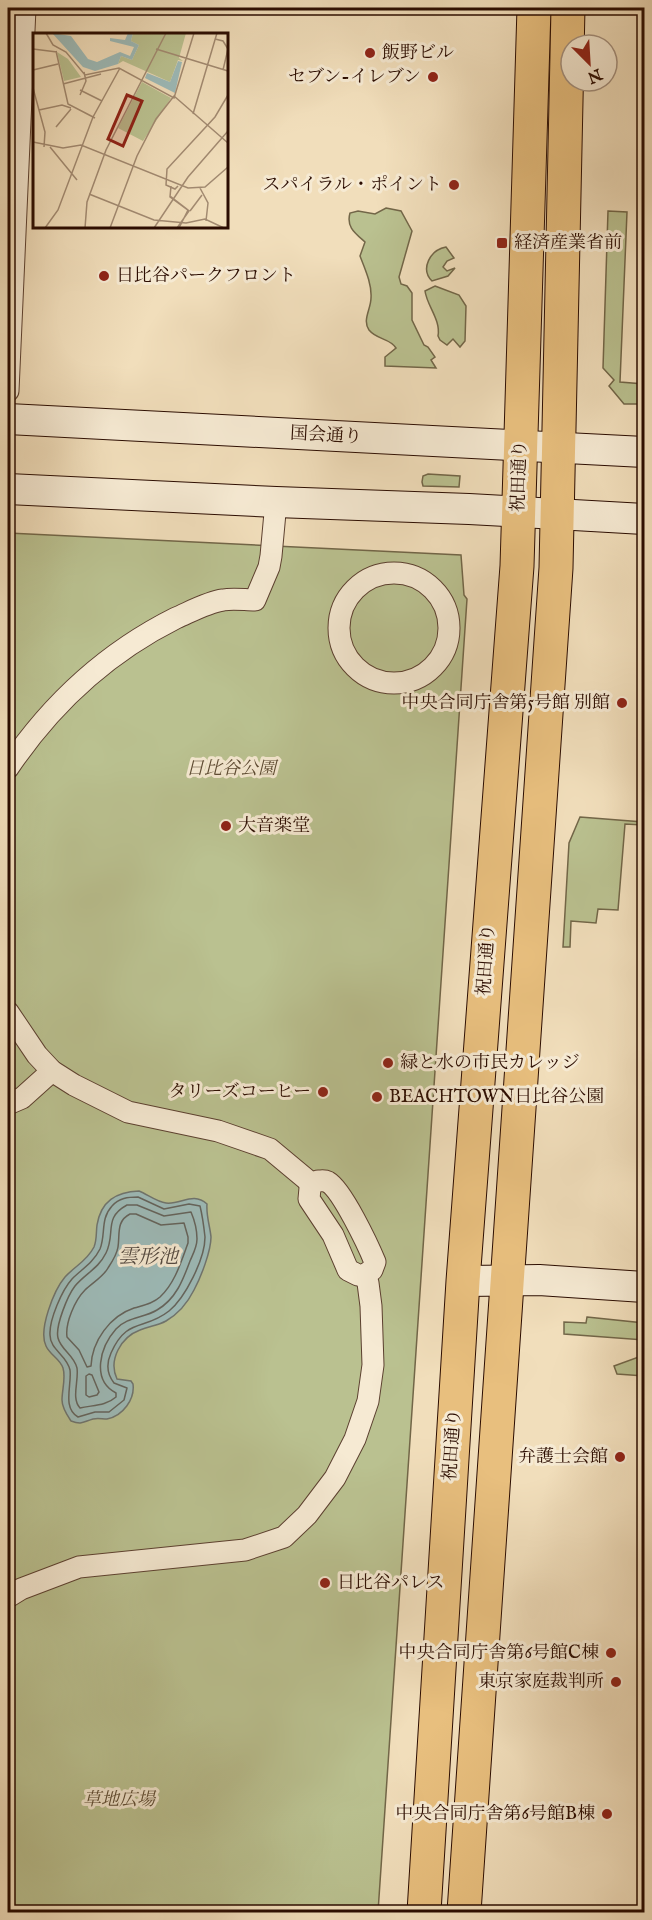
<svg xmlns="http://www.w3.org/2000/svg" width="652" height="1920" viewBox="0 0 652 1920" font-family="'IM FELL English','Noto Serif JP',serif">
  <style>
    .green { fill: #bac190; stroke: #726648; stroke-width: 1.5 }
    .water { fill: #9dbbb9; stroke: #6f756f; stroke-width: 1.5 }
    .lines { fill: none; stroke-linecap: round; stroke-linejoin: round }
    .shore { stroke: #64645d; stroke-width: 1.5 }
    .street-casing { stroke: #5c4030; stroke-width: 23 }
    .secondary-casing { stroke: #2b0c01; stroke-width: 32 }
    .primary-casing { stroke: #2b0c01; stroke-width: 35 }
    .street { stroke: #f6ead3; stroke-width: 21 }
    .secondary { stroke: #f6ead3; stroke-width: 30 }
    .primary { stroke: #e8bf7e; stroke-width: 33 }
    .poi-dot { fill: #8f2418; stroke: #f6ead3; stroke-width: 2 }
    .labels { text-anchor: middle; dominant-baseline: central; stroke-width: 6; stroke-linejoin: round; paint-order: stroke }
    .poi-label { font-size: 18px; fill: #2b0c01; stroke: #f6ead3; text-anchor: end }
    .street-label { font-size: 18px; fill: #2b0c01; stroke: #f6ead3 }
    .park-label { font-size: 18px; font-style: italic; fill: #5d4b33; stroke: #f6ead3 }
    .water-label { font-size: 20px; font-style: italic; fill: #534941; stroke: #f6ead3 }
    .inset-road { fill: none; stroke: #a28a71; stroke-width: 1.5 }
    .view { fill: #8f2418; fill-opacity: 0.15; stroke: #8f2418; stroke-width: 3 }
    .inset-edge { fill: none; stroke: #2b0c01; stroke-width: 3 }
  </style>
  <rect width="100%" height="100%" fill="#f1debb"/>
  <filter id="stains"><feTurbulence type="fractalNoise" baseFrequency=".00333" numOctaves="4"/><feColorMatrix values="0 0 0 0 .2 0 0 0 0 .09 0 0 0 0 .02 0 0 0 .5 -.17"/></filter>
  <radialGradient id="worn" r=".72"><stop offset=".6" stop-color="#630" stop-opacity="0"/><stop offset="1" stop-color="#630" stop-opacity=".3"/></radialGradient>
  <g class="green">
    <path d="M386 208 401 211 412 231 399 277 401 284 407 286 412 293V320L424 345 428 347 435 357 431 360 436 368 385 366V357L396 348C390 338 377 340 369 330 362 320 371 309 371 298 372 284 365 269 360 256L365 242C355 233 346 227 350 213L358 211 375 214Z"/>
    <path d="M608 211 627 212 620 382 644 384V404H624L609 386 614 380 603 368Z"/>
    <path d="M446 247 454 258 447 261 443 267 447 271 455 268 448 276 432 281C420 269 430 250 446 247Z"/>
    <path d="M435 286 459 295 466 306 465 341 460 347 453 339 447 345 440 340 438 336C441 320 427 306 425 291Z"/>
    <path d="M428 474 460 476 459 487 423 486 422 482 423 476Z"/>
    <path d="M8 533 461 555 464 595 467 599 378 1912H8Z"/>
    <path d="M580 817 643 822V825L625 824 618 910 598 909 596 923 571 921 570 947H563L569 843Z"/>
    <path d="M587 1317 644 1323V1340L564 1334V1322L586 1323Z"/>
    <path d="M644 1355V1376L617 1374 614 1366Z"/>
  </g>
  <path class="water" d="M139 1191C147 1194 157 1202 166 1203 181 1205 193 1191 207 1204 206 1216 210 1226 211 1237 211 1251 201 1277 194 1290 188 1302 178 1314 166 1321 157 1326 149 1326 140 1330 121 1337 108 1360 117 1379L131 1381 133 1384C135 1399 123 1416 107 1419 102 1419 98 1418 93 1419 83 1422 82 1425 71 1421 67 1415 62 1408 62 1400 62 1390 66 1378 63 1368 60 1359 50 1355 46 1346 38 1330 54 1290 65 1277 75 1266 87 1261 94 1247 97 1240 96 1232 97 1225 101 1201 116 1192 139 1191Z"/>
  <g class="lines">
    <g class="shore">
      <path d="M138 1197 164 1209 189 1204 200 1206C202 1214 204 1228 205 1237 205 1259 185 1298 169 1311 144 1331 127 1317 111 1353 106 1364 107 1374 114 1383L127 1388 124 1400 109 1412H95L78 1417C62 1408 72 1385 70 1370 67 1355 50 1350 50 1335 49 1320 62 1290 72 1279 82 1269 93 1263 100 1249 106 1234 100 1219 112 1206 119 1198 128 1197 138 1197Z"/>
      <path d="M127 1205H137L164 1216 191 1212C194 1219 197 1231 197 1239 197 1247 193 1254 190 1261 183 1280 176 1299 157 1310 144 1318 127 1317 116 1329 100 1347 91 1380 116 1393V1397C106 1406 93 1405 80 1408 71 1398 79 1381 77 1368 74 1355 61 1350 58 1338 55 1326 68 1295 75 1286 86 1273 98 1269 106 1253 116 1233 103 1218 127 1205Z"/>
      <path d="M130 1214H136L161 1225 184 1223 188 1237V1243C181 1262 175 1283 160 1297 152 1304 144 1305 134 1308 110 1316 92 1341 91 1366L87 1367 79 1350 67 1337C65 1323 75 1300 85 1290 92 1283 103 1277 108 1268 112 1262 117 1254 118 1247 120 1234 116 1221 130 1214Z"/>
      <path d="M89 1374 92 1375 99 1392 97 1395 89 1397 86 1395V1376Z"/>
    </g>
    <defs>
      <g id="street">
        <path d="M8 391 25 8"/>
        <circle cx="394" cy="628" r="55"/>
        <path d="M8 768C51 704 106 653 176 618 190 612 208 602 223 600 233 598 245 600 255 600L269 567 271 556 276 502"/>
        <path d="M8 1012 37 1055 52 1071 74 1085 128 1112 218 1131 270 1149 312 1184"/>
        <path d="M8 1104 22 1098 52 1071"/>
        <path d="M318 1181C322 1181 324 1180 328 1182 342 1190 368 1245 375 1262L372 1270 364 1275H358L348 1270 333 1235 309 1199 310 1188 312 1184Z"/>
        <path d="M8 1597 21 1589 79 1567 245 1550 284 1537 307 1515 335 1478 355 1439 368 1401 373 1365 371 1306 368 1283 364 1275"/>
      </g>
      <g id="secondary">
        <path d="M8 419 644 452"/>
        <path d="M8 489 276 502 469 509 644 519"/>
        <path d="M463 1281 539 1280 644 1287"/>
      </g>
      <g id="primary">
        <path d="M424 1912 463 1281 517 566 534 8"/>
        <path d="M464 1912 556 568 568 8"/>
      </g>
    </defs>
    <use href="#street" class="street-casing"/>
    <use href="#secondary" class="secondary-casing"/>
    <use href="#primary" class="primary-casing"/>
    <use href="#street" class="street"/>
    <use href="#secondary" class="secondary"/>
    <use href="#primary" class="primary"/>
  </g>
  <g class="poi-dot">
    <circle cx="370" cy="53" r="6"/>
    <circle cx="433" cy="77" r="6"/>
    <circle cx="454" cy="185" r="6"/>
    <rect x="496" y="237" width="12" height="12" rx="3"/>
    <circle cx="104" cy="276" r="6"/>
    <circle cx="622" cy="703" r="6"/>
    <circle cx="226" cy="826" r="6"/>
    <circle cx="388" cy="1063" r="6"/>
    <circle cx="323" cy="1092" r="6"/>
    <circle cx="377" cy="1097" r="6"/>
    <circle cx="620" cy="1457" r="6"/>
    <circle cx="325" cy="1583" r="6"/>
    <circle cx="611" cy="1653" r="6"/>
    <circle cx="616" cy="1682" r="6"/>
    <circle cx="607" cy="1814" r="6"/>
  </g>
  <g class="labels">
    <g class="poi-label">
      <text x="382" y="53" text-anchor="start">飯野ビル</text>
      <text x="421" y="77">セブン-イレブン</text>
      <text x="442" y="185">スパイラル・ポイント</text>
      <text x="514" y="243" text-anchor="start">経済産業省前</text>
      <text x="116" y="276" text-anchor="start">日比谷パークフロント</text>
      <text x="610" y="703">中央合同庁舎第5号館 別館</text>
      <text x="238" y="826" text-anchor="start">大音楽堂</text>
      <text x="400" y="1063" text-anchor="start">緑と水の市民カレッジ</text>
      <text x="311" y="1092">タリーズコーヒー</text>
      <text x="389" y="1097" text-anchor="start">BEACHTOWN日比谷公園</text>
      <text x="608" y="1457">弁護士会館</text>
      <text x="337" y="1583" text-anchor="start">日比谷パレス</text>
      <text x="599" y="1653">中央合同庁舎第6号館C棟</text>
      <text x="604" y="1682">東京家庭裁判所</text>
      <text x="595" y="1814">中央合同庁舎第6号館B棟</text>
    </g>
    <g class="street-label">
      <text transform="translate(326 436) rotate(3)">国会通り</text>
      <text transform="translate(520 476) rotate(-88)">祝田通り</text>
      <text transform="translate(487 960) rotate(-86)">祝田通り</text>
      <text transform="translate(453 1445) rotate(-86)">祝田通り</text>
    </g>
    <g class="park-label">
      <text x="231" y="769">日比谷公園</text>
      <text x="119" y="1800">草地広場</text>
    </g>
    <g class="water-label">
      <text x="148" y="1257">雲形池</text>
    </g>
  </g>
  <g transform="translate(33 33)">
    <rect width="195" height="195" fill="#f1debb"/>
    <path d="M100 0H153L146 25 150 28 145 27 137 49 90 28 85 31 88 23 99 27 106 12 98 8ZM24 19 35 26 48 44 31 48ZM109 49 138 65 110 108 85 95Z" fill="#bac190"/>
    <path d="M19 0 38 3 55 26 64 29 87 19 97 23 101 14 77 8V5L92 7 95 0H100L98 8 106 12 99 27 88 23 85 31 62 38 50 34ZM145 28 149 29 142 60 112 45 114 40 137 49Z" fill="#9dbbb9"/>
    <path class="inset-road" d="M13 0 20 12 33 19 52 42 86 35 141 65 161 0M182 6 190 8 195 16 190 37M0 16 24 19M123 16 195 38M23 18 35 71 62 85M0 37 25 31M30 51 68 41M0 55 12 99 11 114M47 57 69 68M47 62 53 48 51 39M6 77 29 72 38 75M160 81 184 0M23 94 38 76M0 109 30 115 48 112 155 155 172 154 195 134M17 114 44 147M138 153 137 164 156 178 144 195M145 153 142 156 133 152 134 136 182 84 195 62M167 155 175 170 173 188M56 161 121 187 153 190 172 186 191 195M137 163 155 177 146 195M157 178 169 162M12 195 25 177 60 84 87 35M52 195 54 169 73 117 133 0M77 195 104 123 123 86 141 63 195 110M121 195 155 144 195 98"/>
    <path class="view" d="M94 62 109 68 90 113 75 106Z"/>
    <rect width="195" height="195" class="inset-edge"/>
  </g>
  <rect width="652" height="1920" fill="none" stroke="#f1debb" stroke-width="30"/>
  <rect x="9" y="9" width="634" height="1902" fill="none" stroke="#2b0c01" stroke-width="3"/>
  <rect x="15" y="15" width="622" height="1890" fill="none" stroke="#2b0c01" stroke-width="1.5"/>
  <g transform="translate(589 63) rotate(156)"><circle r="28" fill="#f6ead3" stroke="#a5917f" stroke-width="1.5"/>
  <path d="M0-4.5L10 22L0 15L-10 22Z" fill="#8f2418"/>
  <text y="-9" font-size="16" font-weight="bold" text-anchor="middle" fill="#2b0c01">N</text>
  </g>
  <rect width="100%" height="100%" filter="url(#stains)"/>
  <rect width="100%" height="100%" fill="url(#worn)"/>
</svg>
